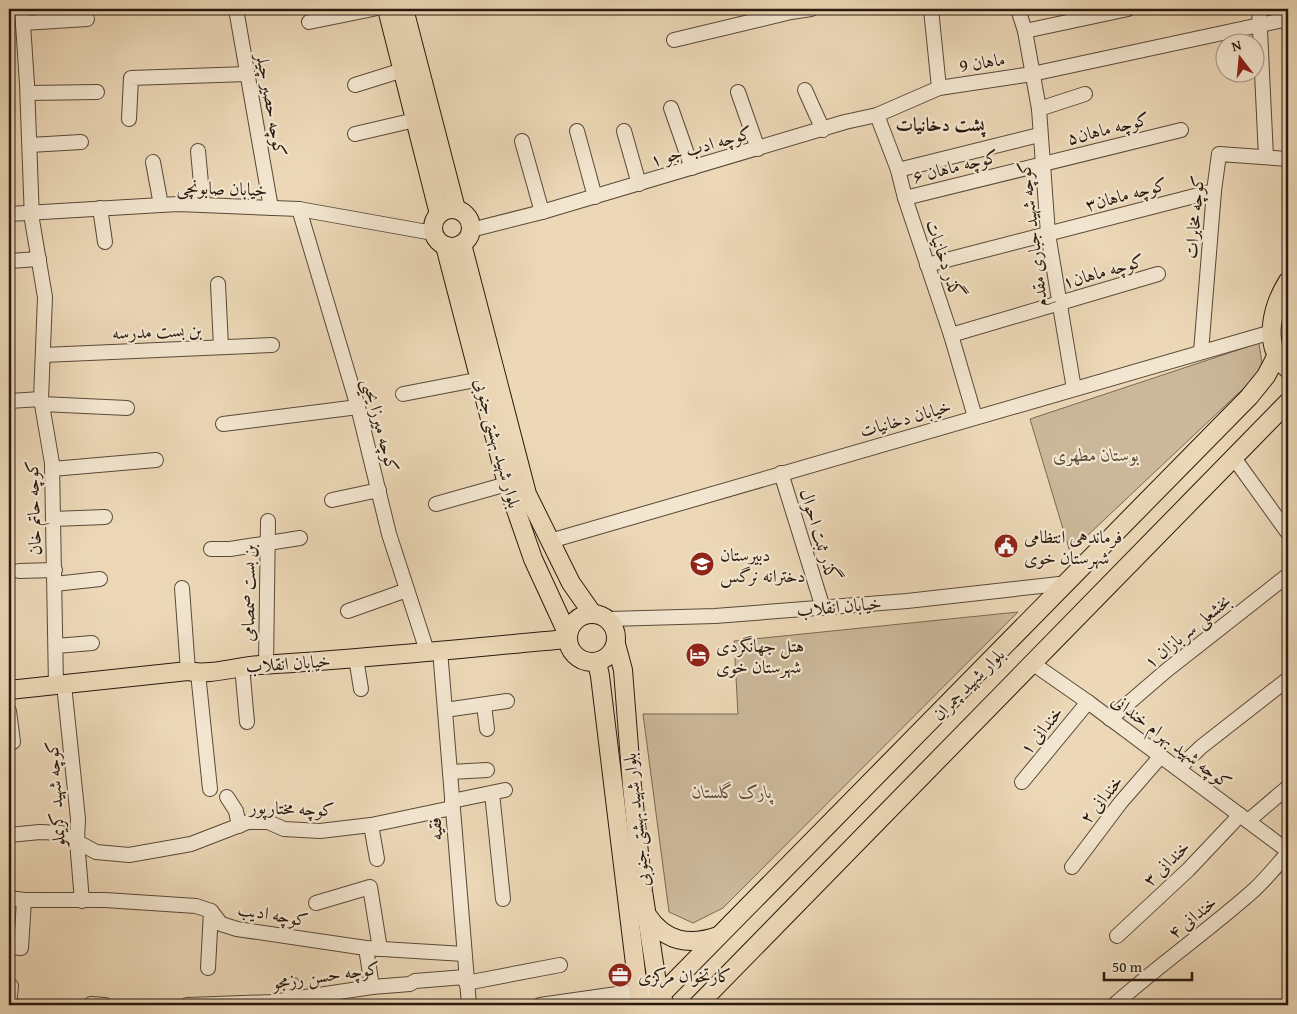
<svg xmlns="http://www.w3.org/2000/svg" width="1297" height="1014" viewBox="0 0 1297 1014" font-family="'Gentium Book Plus',Amiri,serif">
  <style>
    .green { fill: #cbb89a; stroke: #7a6854 }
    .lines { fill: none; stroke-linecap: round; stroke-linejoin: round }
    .minor-casing { stroke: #594938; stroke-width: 16 }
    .major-casing { stroke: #28190e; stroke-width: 20 }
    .minor { stroke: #f3e6d0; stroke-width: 14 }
    .major { stroke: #ecd8b7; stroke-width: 18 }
    .labels { text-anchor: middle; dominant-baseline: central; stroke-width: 4.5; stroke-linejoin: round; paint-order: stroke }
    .street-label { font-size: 18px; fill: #28190e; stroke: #f3e6d0 }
    .park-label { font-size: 18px; font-style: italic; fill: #594938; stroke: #f3e6d0 }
    .poi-label { font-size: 18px; fill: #28190e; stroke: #f3e6d0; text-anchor: start }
    .neighbourhood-label { font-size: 19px; font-weight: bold; fill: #28190e; stroke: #f3e6d0 }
  </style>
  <rect width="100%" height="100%" fill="#ecd8b7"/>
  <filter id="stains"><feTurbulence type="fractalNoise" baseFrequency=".004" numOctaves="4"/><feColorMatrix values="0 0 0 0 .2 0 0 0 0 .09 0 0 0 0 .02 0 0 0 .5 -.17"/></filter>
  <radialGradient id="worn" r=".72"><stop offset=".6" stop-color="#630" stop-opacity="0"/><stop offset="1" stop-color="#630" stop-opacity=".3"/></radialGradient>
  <g class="green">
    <path d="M1259 343 1263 370 1070 552 1030 419Z"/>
    <path d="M1018 612 723 908 693 923 669 912 643 714H738L734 641Z"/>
  </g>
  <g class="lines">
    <defs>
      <g id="minor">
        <path d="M22 9 27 84 32 220 45 297 41 399 52 463 56 686"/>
        <path d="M236 9 271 208"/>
        <path d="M931 9 939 88"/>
        <path d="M1018 9 1025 31 1039 109 1048 234 1074 389"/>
        <path d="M1259 9 1266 157"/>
        <path d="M309 22 373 9"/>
        <path d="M23 23 87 19"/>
        <path d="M1025 31 1128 9"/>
        <path d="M674 40 791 12 811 9"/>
        <path d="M355 85 403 70"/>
        <path d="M805 90 823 130"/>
        <path d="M738 92 758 149"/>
        <path d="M28 93 97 92"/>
        <path d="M671 108 692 168"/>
        <path d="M1039 109 1085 94"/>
        <path d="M877 115 898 170 905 198 951 335 975 417"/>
        <path d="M129 119 131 78 247 74"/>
        <path d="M577 131 595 197"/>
        <path d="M624 131 639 184"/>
        <path d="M355 134 415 120"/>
        <path d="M522 141 542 212"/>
        <path d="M30 145 81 142"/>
        <path d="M198 151 203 205"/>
        <path d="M153 162 161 205"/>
        <path d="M898 170 1039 135"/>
        <path d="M905 198 1181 130"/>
        <path d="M100 208 105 242"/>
        <path d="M299 209 358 407 389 534 427 651"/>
        <path d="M9 214 178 204 299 209 433 233"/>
        <path d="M471 230 542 212 845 122 877 115 939 88 1032 74 1288 19"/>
        <path d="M9 261 39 259"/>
        <path d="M927 265 1214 191"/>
        <path d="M218 284 221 347"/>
        <path d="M951 335 1158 274"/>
        <path d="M1201 352 1214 191 1219 154 1288 159"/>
        <path d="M43 355 272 345"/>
        <path d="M403 394 481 379"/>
        <path d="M9 401 41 399"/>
        <path d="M42 404 127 408"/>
        <path d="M223 424 358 407"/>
        <path d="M1234 458 1288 533"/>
        <path d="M52 469 156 460"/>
        <path d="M781 473 823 608"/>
        <path d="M332 500 379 490"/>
        <path d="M436 504 507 484"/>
        <path d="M53 519 105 517"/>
        <path d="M550 541 1272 332"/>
        <path d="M211 549H230L300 538"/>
        <path d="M19 571 55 570"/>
        <path d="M55 584 100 579"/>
        <path d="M182 588 188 671"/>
        <path d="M348 611 407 590"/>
        <path d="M609 619 715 616 907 601 1068 583"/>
        <path d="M56 646 92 643"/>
        <path d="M440 650 469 1005"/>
        <path d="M356 658 361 689"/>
        <path d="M1032 663 1088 702 1288 851"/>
        <path d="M266 665 268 521"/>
        <path d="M242 666 247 722"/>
        <path d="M198 673 210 789"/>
        <path d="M64 685 78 819 77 841 82 901"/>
        <path d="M484 705 487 729"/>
        <path d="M445 710 507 701"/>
        <path d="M9 711 13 742"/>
        <path d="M1110 719 1167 670 1288 575"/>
        <path d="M1178 769 1201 747 1288 679"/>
        <path d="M450 772 487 770"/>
        <path d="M1022 782 1088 702"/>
        <path d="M492 793 503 899"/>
        <path d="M227 797 236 811 239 826"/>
        <path d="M452 801 505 790"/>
        <path d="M1248 821 1288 787"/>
        <path d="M371 825 377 859"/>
        <path d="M9 835 40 832 61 833 96 852 129 855 191 844 248 822H268L284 829 320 831 371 825 452 808"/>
        <path d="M1072 867 1121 802 1161 756"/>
        <path d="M9 898 24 900H105L196 906 211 911 221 924 237 929 366 948 464 954"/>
        <path d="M316 903 370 887 380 949"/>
        <path d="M1117 936 1188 870 1240 815"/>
        <path d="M9 947 21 948 24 900"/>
        <path d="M366 948 372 987"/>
        <path d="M208 968 211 911"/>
        <path d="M466 983 560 965"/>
        <path d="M291 1000 293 985"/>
        <path d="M91 1004 105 1005"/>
        <path d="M9 1005 11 986"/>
        <path d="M187 1005 272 1002 372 987 410 984 415 981 465 977"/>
        <path d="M540 1005 638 991 659 996"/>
        <path d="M1114 1005C1159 965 1209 930 1254 890 1266 879 1277 865 1288 853"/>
      </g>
      <g id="major">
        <path d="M387 9 439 214"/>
        <path d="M404 9 456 209"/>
        <circle cx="452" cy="228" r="19"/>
        <path d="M462 244 527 494 571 583 592 613"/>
        <path d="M445 246 507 484 533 559 568 635"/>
        <path d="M1288 281C1272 306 1261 347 1288 369"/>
        <circle cx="592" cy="638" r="24"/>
        <path d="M616 644 623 670 632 786 643 891 659 996 664 1002"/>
        <path d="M597 662 600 676 640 1005"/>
        <path d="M9 690 188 671C209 676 238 666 260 665 363 659 465 648 568 639"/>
        <path d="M647 915C665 942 689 946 718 936"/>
        <path d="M651 1005 1249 397 1266 376 1277 355"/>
        <path d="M698 1005 1288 402"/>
      </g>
    </defs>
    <use href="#minor" class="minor-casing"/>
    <use href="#major" class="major-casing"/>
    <use href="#minor" class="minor"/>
    <use href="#major" class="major"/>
  </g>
  <defs>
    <symbol id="civic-disc" viewBox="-11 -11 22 22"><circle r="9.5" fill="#8f2418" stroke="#f3e6d0"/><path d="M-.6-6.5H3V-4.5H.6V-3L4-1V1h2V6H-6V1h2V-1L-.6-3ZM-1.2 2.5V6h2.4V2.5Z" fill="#fff"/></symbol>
    <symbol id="school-disc" viewBox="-11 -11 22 22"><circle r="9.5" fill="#8f2418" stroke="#f3e6d0"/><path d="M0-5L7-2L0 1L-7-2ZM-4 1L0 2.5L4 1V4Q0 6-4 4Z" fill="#fff"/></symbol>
    <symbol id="hotel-disc" viewBox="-11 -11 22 22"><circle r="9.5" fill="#8f2418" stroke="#f3e6d0"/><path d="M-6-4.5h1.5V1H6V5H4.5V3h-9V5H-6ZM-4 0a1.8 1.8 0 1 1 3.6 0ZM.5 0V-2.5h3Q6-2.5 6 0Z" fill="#fff"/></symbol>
    <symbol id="office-disc" viewBox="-11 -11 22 22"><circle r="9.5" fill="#8f2418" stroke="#f3e6d0"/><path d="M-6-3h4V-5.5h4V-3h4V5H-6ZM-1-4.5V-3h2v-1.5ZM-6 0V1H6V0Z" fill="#fff"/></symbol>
  </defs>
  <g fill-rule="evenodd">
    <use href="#civic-disc" x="992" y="532" width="28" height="28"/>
    <use href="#school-disc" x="688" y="550" width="28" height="28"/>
    <use href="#hotel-disc" x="684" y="641" width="28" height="28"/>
    <use href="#office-disc" x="606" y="961" width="28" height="28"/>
  </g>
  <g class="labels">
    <g class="street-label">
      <text transform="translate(982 62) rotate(-9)">ماهان 9</text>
      <text transform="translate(272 105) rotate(80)">کوچه حصیر چیلر</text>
      <text transform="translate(1108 128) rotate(-14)">کوچه ماهان۵</text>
      <text transform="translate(701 146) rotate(-16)">کوچه ادب جو ۱</text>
      <text transform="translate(955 166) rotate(-14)">کوچه ماهان ۶</text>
      <text transform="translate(222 188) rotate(2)">خیابان صابونچی</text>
      <text transform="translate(1126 194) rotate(-15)">کوچه ماهان۳</text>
      <text transform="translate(1194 217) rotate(-85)">کوچه مخابرات</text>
      <text transform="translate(1032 234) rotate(-97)">کوچه شهید جباری مقدم</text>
      <text transform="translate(945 259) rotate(71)">گذر دخانیات</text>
      <text transform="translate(1103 271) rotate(-16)">کوچه ماهان۱</text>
      <text transform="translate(157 331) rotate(-2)">بن بست مدرسه</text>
      <text transform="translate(905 418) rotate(-16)">خیابان دخانیات</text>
      <text transform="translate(381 425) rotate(75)">کوچه میرزا یحیی</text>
      <text transform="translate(498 443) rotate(75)">بلوار شهید بهشتی جنوبی</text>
      <text transform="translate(33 508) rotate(-92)">کوچه حاتم خان</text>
      <text transform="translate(820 535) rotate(73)">گذر ثبت احوال</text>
      <text transform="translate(248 593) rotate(-89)">بن بست صمصامی</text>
      <text transform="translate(839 606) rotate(-5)">خیابان انقلاب</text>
      <text transform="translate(1187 631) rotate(-39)">بخشعلی سربازان ۱</text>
      <text transform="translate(288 663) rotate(-4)">خیابان انقلاب</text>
      <text transform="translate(968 684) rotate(-45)">بلوار شهید چمران</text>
      <text transform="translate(1041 730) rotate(-51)">خندانی ۱</text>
      <text transform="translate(1172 741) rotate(37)">کوچه شهید بهرام خندانی</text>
      <text transform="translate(55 794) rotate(-94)">کوچه شهید کریملو</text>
      <text transform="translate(1101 799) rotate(-51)">خندانی ۲</text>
      <text transform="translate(292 808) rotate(2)">کوچه مختارپور</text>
      <text transform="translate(636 820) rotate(-96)">بلوار شهید بهشتی جنوبی</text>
      <text transform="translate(435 829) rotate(-94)">فقیه</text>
      <text transform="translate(1166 863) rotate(-44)">خندانی ۳</text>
      <text transform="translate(273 914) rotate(10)">کوچه ادیب</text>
      <text transform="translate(1192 917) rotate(-39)">خندانی ۴</text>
      <text transform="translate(326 975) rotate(-8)">کوچه حسن رزمجو</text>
    </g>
    <g class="park-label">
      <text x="1096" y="454">بوستان مطهری</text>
      <text x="732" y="791">پارک گلستان</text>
    </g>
    <g class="poi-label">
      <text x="1024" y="536">فرماندهی انتظامی<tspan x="1024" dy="21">شهرستان خوی</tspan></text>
      <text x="720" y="554">دبیرستان<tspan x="720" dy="21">دخترانه نرگس</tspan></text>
      <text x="716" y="645">هتل جهانگردی<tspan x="716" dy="21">شهرستان خوی</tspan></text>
      <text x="638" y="975">کارتخوان مرکزی</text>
    </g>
    <g class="neighbourhood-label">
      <text x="940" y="124">پشت دخانیات</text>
    </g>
  </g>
  <rect width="1297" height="1014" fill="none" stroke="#ecd8b7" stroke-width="30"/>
  <rect x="10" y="10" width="1277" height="994" fill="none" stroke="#28190e" stroke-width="2.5"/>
  <rect x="15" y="15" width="1267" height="984" fill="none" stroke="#28190e"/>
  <g transform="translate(1240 58) rotate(344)"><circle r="24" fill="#f3e6d0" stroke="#a29482"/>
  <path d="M0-4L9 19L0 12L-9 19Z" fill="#8f2418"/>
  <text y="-8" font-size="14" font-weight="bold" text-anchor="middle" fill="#28190e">N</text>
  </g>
  <path d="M1104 972v8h88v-8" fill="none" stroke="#28190e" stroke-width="2.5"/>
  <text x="1112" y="972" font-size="15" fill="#28190e" stroke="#f3e6d0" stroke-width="4" paint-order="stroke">50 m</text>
  <rect width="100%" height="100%" filter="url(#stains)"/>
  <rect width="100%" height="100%" fill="url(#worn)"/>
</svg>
